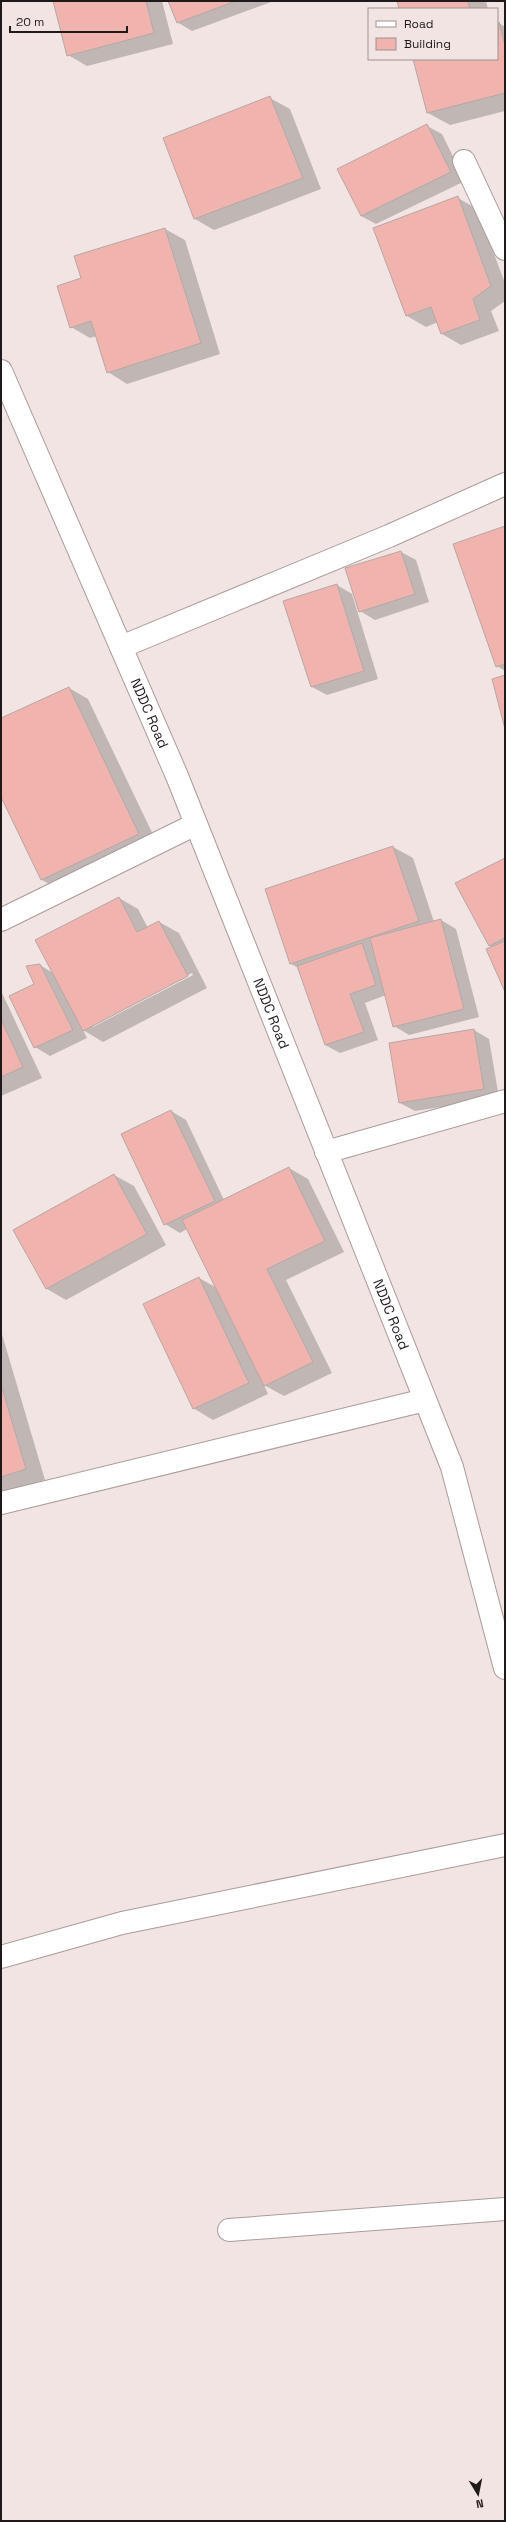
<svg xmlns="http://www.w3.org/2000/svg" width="506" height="2522" viewBox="0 0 506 2522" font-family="'Space Grotesk',sans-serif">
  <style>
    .shadow { fill: #0003; fill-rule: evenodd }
    .building { fill: #f0b3ad; stroke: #b5a8a7 }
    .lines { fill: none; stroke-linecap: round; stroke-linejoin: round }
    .minor-casing { stroke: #a99c9b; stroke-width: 24 }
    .minor { stroke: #fff; stroke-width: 22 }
    .labels { text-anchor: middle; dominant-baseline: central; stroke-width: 3; stroke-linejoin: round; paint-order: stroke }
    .street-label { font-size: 14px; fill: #1f1a19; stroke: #f1e4e2 }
  </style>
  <rect width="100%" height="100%" fill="#f1e4e2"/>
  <g class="shadow">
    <path d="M54 1H162L173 44 87 66 68 55Z"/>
    <path d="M169 1H274L192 31 177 22Z"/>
    <path d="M398 1H486L488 9H400Z"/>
    <path d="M499 23 505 27V111L450 125 428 113 414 59H497Z"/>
    <path d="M270 98 290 109 321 189 214 230 195 219 164 138Z"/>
    <path d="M427 126 442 134 465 181 376 224 361 216Z"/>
    <path d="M458 198 477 209 505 283V301L491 311 499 331 461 345 442 334 438 322 426 327 407 316 374 229Z"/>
    <path d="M165 229 185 240 220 354 127 384 108 372 97 336 90 338 71 327 83 279Z"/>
    <path d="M505 527V671L497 666Z"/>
    <path d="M401 552 416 560 429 602 375 620 360 611Z"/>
    <path d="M337 585 352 594 378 679 327 695 312 687Z"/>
    <path d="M69 688 88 699 158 845 61 891 42 880 1 795V720Z"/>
    <path d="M393 847 413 858 434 922 441 920 456 929 479 1017 409 1035 394 1026 386 995 365 1003 378 1040 340 1053 325 1045 299 968 291 964Z"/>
    <path d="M505 859V990L492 947 489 946Z"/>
    <path d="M119 898 138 909 148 928 159 922 179 933 207 988 103 1042 83 1030 87 1038 50 1056 35 1047 36 984 40 965 53 973ZM192 973 193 975 93 1027V1025Z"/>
    <path d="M1 991 42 1078 1 1096Z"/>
    <path d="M474 1030 489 1039 499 1098 415 1111 400 1103Z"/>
    <path d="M171 1111 186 1120 224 1200 289 1168 308 1179 344 1252 286 1280 332 1373 284 1396 264 1385 268 1394 213 1420 193 1408 199 1278 217 1288 187 1229 180 1233 165 1224Z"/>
    <path d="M114 1175 134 1186 166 1245 66 1300 47 1289 14 1230Z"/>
    <path d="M1 1331 45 1480 1 1493Z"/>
  </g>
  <g class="building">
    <path d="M53 1H146L154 33 67 56Z"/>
    <path d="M168 1H236L177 23Z"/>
    <path d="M397 1H468L470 9H399Z"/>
    <path d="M499 22 505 45V93L427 113 413 59H497Z"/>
    <path d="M270 96 303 178 194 219 163 138Z"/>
    <path d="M427 124 451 172 361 216 337 169Z"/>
    <path d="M458 196 491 286 473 299 480 320 441 334 431 307 406 316 373 228Z"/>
    <path d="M165 228 201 343 107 373 91 321 70 328 57 286 81 278 74 256Z"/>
    <path d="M505 526V664L496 667 453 544Z"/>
    <path d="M401 551 415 594 359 612 345 568Z"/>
    <path d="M337 584 364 671 311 687 283 601Z"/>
    <path d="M505 675V729L492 679Z"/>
    <path d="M69 687 139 834 41 880 1 797V718Z"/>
    <path d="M393 846 419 921 290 964 265 889Z"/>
    <path d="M505 858V938L489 946 455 883Z"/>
    <path d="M119 897 137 932 159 921 188 976 83 1031 35 940Z"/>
    <path d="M441 919 464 1009 393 1027 370 938Z"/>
    <path d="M505 941V992L486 949Z"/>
    <path d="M362 943 376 985 350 994 364 1032 325 1045 297 966Z"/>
    <path d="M40 964 73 1030 34 1048 9 996 34 984 26 966Z"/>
    <path d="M1 1019 23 1067 1 1077Z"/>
    <path d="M474 1029 484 1089 399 1103 389 1043Z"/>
    <path d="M171 1110 215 1201 164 1225 121 1134Z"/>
    <path d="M289 1167 325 1241 267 1269 313 1362 264 1386 182 1220Z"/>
    <path d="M114 1174 147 1234 46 1289 13 1230Z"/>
    <path d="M199 1277 249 1383 193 1409 143 1304Z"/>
    <path d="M1 1384 26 1469 1 1477Z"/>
  </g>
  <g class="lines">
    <defs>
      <g id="minor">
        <path d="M464 161 505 249"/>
        <path id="s1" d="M1 371 177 776 452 1467 505 1668"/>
        <path d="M121 647 389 536 505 484"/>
        <path d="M1 920 196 824"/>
        <path d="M326 1152 505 1101"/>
        <path d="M1 1503 425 1400"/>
        <path d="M1 1957 122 1923 505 1845"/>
        <path d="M229 2230 505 2209"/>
      </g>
    </defs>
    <use href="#minor" class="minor-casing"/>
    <use href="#minor" class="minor"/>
  </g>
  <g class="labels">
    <g class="street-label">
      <text stroke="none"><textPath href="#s1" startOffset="373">NDDC Road</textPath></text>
      <text stroke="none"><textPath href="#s1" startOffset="697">NDDC Road</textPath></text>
      <text stroke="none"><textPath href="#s1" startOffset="1021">NDDC Road</textPath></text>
    </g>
  </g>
  <rect width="506" height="2522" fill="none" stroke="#1f1a19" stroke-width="4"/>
  <rect x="368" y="8" width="130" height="52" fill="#f1e4e2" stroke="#9d9392"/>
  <rect x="376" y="21" width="20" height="6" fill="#ffffff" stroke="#9d9392"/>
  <text x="404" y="28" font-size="12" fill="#1f1a19">Road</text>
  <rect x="376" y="38" width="20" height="12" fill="#f0b3ad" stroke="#9d9392"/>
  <text x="404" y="48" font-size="12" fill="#1f1a19">Building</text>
  <g transform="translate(478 2494) rotate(170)" stroke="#f1e4e2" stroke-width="3" paint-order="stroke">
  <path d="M0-3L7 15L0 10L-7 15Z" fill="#1f1a19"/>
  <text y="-6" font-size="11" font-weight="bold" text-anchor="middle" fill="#1f1a19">N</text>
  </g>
  <path d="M10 26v6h117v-6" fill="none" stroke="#1f1a19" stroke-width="2"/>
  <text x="16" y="26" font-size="12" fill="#1f1a19" stroke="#f1e4e2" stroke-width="3" paint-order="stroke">20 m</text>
</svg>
